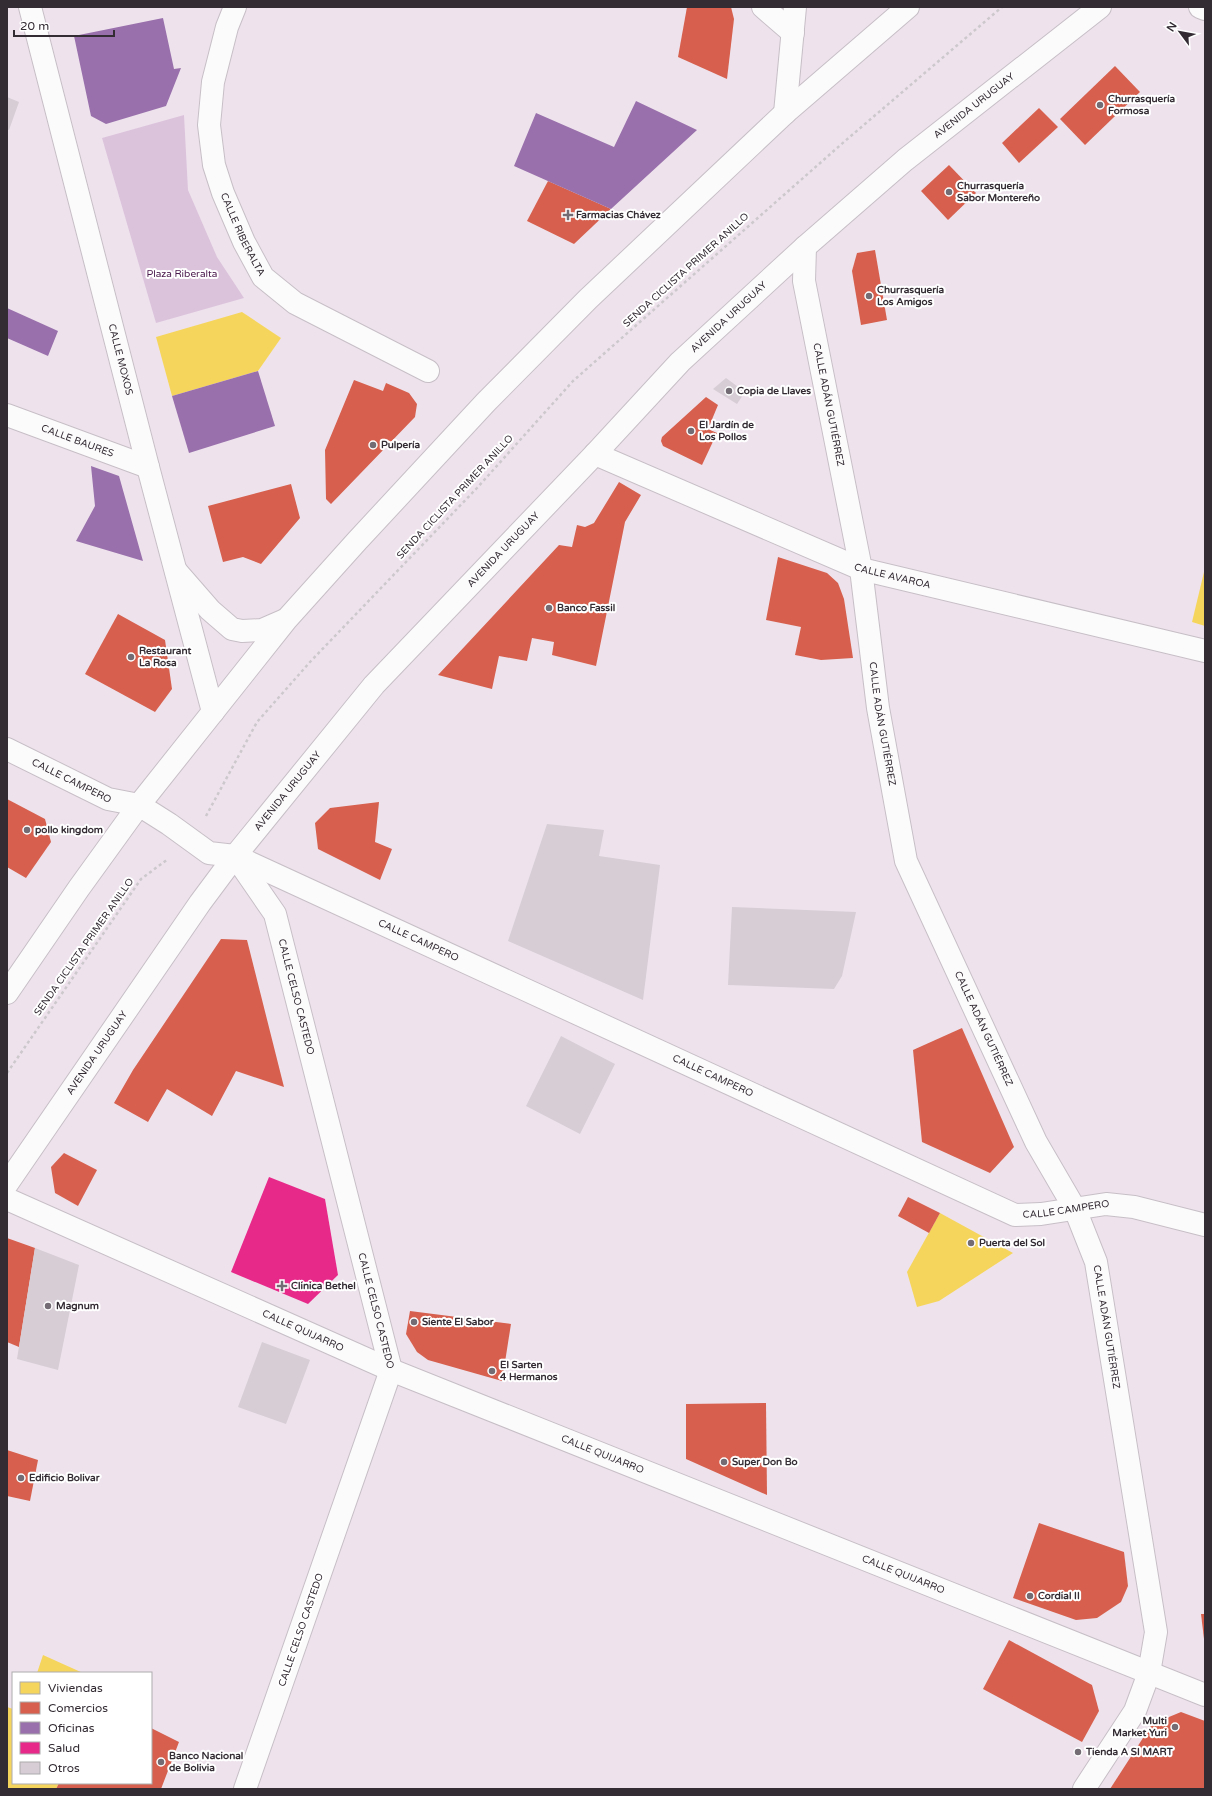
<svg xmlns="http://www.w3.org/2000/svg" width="1212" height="1796" viewBox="0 0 1212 1796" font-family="'Varela Round',sans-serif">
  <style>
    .green { fill: #dcc3dc }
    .homes { fill: #f6d55c }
    .shops { fill: #d6604d }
    .offices { fill: #9970ab }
    .health { fill: #e7298a }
    .building { fill: #d6cdd5 }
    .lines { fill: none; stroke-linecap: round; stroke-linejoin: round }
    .minor-casing { stroke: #c7bfc6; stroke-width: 24 }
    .major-casing { stroke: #c7bfc6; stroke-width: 24 }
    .path { stroke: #ccc8cc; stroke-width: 2.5; stroke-dasharray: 3 3; stroke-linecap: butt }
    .minor { stroke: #fcfbfc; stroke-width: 22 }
    .major { stroke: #fcfbfc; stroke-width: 22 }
    .poi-dot { fill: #746c74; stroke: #fff; stroke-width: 1.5 }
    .labels { text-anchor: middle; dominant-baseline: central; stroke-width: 4; stroke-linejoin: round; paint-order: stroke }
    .poi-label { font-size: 10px; font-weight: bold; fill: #332c33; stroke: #fff; text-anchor: start }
    .street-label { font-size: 10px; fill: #332c33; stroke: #fff }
    .park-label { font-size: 10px; fill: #4a184c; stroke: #fff }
  </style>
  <rect width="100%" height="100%" fill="#eee3ed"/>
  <path class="green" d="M184 115 188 190 217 257 244 298 156 323 102 138Z"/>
  <g class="homes">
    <path d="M242 312 281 338 258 371 172 396 156 337Z"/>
    <path d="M1204 572H1205V626L1192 622Z"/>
    <path d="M940 1213 1013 1253 939 1301 917 1307 907 1272Z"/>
    <path d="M43 1655 83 1673H37Z"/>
    <path d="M7 1707 13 1709V1783H59L56 1789H7Z"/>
  </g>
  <g class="shops">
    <path d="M687 7H731L734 19 727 79 678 57Z"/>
    <path d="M1115 66 1140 92 1085 145 1060 119Z"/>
    <path d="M1039 108 1058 127 1019 163 1002 143Z"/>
    <path d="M949 165 976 193 948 220 921 191Z"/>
    <path d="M548 181 611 209 574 244 527 221Z"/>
    <path d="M875 250 887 320 861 325 852 271 857 253Z"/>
    <path d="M354 380 383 391 386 383 409 393 417 404 415 417 331 504 326 499 325 450Z"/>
    <path d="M706 397 718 405 708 429 717 433 702 465 663 446 661 441 662 437Z"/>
    <path d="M619 482 641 495 625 522 596 666 552 655 554 642 532 638 527 661 499 656 492 689 438 675 559 545 572 547 577 525 585 527 594 523Z"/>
    <path d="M291 484 300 518 261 564 243 557 223 562 208 506Z"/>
    <path d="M778 557 827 573 838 583 844 599 853 658 821 660 795 655 801 627 766 620Z"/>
    <path d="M118 614 165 640 172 689 155 712 85 674Z"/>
    <path d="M7 799 45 819 51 842 26 878 7 867Z"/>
    <path d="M379 802 375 842 392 849 380 880 318 849 315 823 330 808Z"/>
    <path d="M221 939 247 940 284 1087 236 1071 212 1116 167 1089 148 1122 114 1103 133 1070Z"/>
    <path d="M962 1028 1014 1147 990 1173 922 1142 913 1050Z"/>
    <path d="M64 1153 97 1170 78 1206 55 1193 51 1167Z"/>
    <path d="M908 1197 940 1213 929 1233 898 1216Z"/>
    <path d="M7 1238 35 1248 19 1347 7 1342Z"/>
    <path d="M410 1311 511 1324 502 1381 428 1360 417 1352 406 1334Z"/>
    <path d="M766 1403 767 1495 686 1459V1404Z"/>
    <path d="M7 1450 38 1460 30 1501 7 1496Z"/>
    <path d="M1039 1523 1124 1552 1128 1586 1121 1602 1097 1618 1076 1620 1013 1598Z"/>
    <path d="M1201 1614H1205V1639H1204Z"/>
    <path d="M1009 1640 1092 1685 1099 1711 1082 1742 983 1689Z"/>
    <path d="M1181 1712 1205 1721V1789H1110L1152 1724Z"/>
    <path d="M151 1728 179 1742 161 1789H56L59 1783H151Z"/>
  </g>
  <g class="offices">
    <path d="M163 18 174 69 181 68 166 106 106 124 91 116 74 36Z"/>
    <path d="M636 101 697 130 611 209 514 166 536 113 614 147Z"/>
    <path d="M7 308 58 331 48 356 7 338Z"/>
    <path d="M258 371 275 426 189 453 172 396Z"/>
    <path d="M91 466 119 476 143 561 76 541 95 506Z"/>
  </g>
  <path class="health" d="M269 1177 325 1199 338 1275 308 1304 231 1272Z"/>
  <g class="building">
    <path d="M7 97 19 102 9 130 7 129Z"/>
    <path d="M726 378 745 392 737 404 713 389Z"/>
    <path d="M547 824 604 830 599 856 660 865 643 1000 508 941Z"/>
    <path d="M732 907 856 912 842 976 834 989 728 985Z"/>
    <path d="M561 1036 615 1064 580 1134 526 1106Z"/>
    <path d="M35 1248 79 1265 58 1370 17 1359Z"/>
    <path d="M262 1342 310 1360 286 1424 238 1407Z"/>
  </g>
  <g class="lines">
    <defs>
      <g id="minor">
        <path id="s1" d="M30 7 148 467 213 712"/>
        <path id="s2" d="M235 7 227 27 213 82 209 125 214 165 223 193 244 242 263 277 295 303 428 371"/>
        <path d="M763 7 793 33"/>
        <path d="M1200 7 1205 9"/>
        <path id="s3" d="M805 247 804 281 861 569 878 708 906 861 1036 1142 1075 1209 1096 1262 1156 1632 1149 1673 1135 1711 1084 1789"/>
        <path id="s4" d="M7 415 148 467"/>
        <path id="s5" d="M595 454 861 569 1205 651"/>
        <path id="s6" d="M7 749 108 799 139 805"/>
        <path id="s7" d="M235 856 1015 1215 1041 1214 1106 1204 1134 1207 1205 1225"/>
        <path id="s8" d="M235 856 275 914 391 1370 245 1789"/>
        <path id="s9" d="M7 1199 391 1370 1205 1695"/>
      </g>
      <g id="major">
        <path d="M785 113 795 7"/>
        <path d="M176 571 210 610 232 629 242 631 262 630 285 620"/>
        <path d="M139 805 169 824 209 853 235 856"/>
        <path d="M7 993 79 888 139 805 286 620 357 541 486 402 588 299 785 113 908 7"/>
        <path id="s10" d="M7 1184 200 903 235 856 374 685 595 454 680 362 805 247 905 160 1100 7"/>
      </g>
    </defs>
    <use href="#minor" class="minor-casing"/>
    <use href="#major" class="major-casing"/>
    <g class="path">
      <path d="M206 816 257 722 310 662 477 488 573 381 845 141 1002 7"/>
      <path d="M7 1073 141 879 168 859"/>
    </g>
    <use href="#minor" class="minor"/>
    <use href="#major" class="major"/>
  </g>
  <g class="poi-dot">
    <circle cx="1100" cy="105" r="4"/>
    <circle cx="949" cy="192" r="4"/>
    <path d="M566 209h4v4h4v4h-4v4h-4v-4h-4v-4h4z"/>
    <circle cx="869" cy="296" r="4"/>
    <circle cx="729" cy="391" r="4"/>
    <circle cx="691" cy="431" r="4"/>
    <circle cx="373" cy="445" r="4"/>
    <circle cx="549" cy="608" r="4"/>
    <circle cx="131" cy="657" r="4"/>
    <circle cx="27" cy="830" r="4"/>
    <circle cx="971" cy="1243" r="4"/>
    <path d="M280 1280h4v4h4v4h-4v4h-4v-4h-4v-4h4z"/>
    <circle cx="48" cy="1306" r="4"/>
    <circle cx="414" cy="1322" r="4"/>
    <circle cx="492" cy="1371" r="4"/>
    <circle cx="724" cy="1462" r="4"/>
    <circle cx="21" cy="1478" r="4"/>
    <circle cx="1030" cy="1596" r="4"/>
    <circle cx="1175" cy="1727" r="4"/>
    <circle cx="1078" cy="1752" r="4"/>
    <circle cx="161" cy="1762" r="4"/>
  </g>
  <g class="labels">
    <g class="poi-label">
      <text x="1108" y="99">Churrasquería<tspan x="1108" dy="12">Formosa</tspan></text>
      <text x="957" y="186">Churrasquería<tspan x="957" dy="12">Sabor Montereño</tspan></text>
      <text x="576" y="215">Farmacias Chávez</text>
      <text x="877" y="290">Churrasquería<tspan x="877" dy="12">Los Amigos</tspan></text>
      <text x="737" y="391">Copia de Llaves</text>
      <text x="699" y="425">El Jardín de<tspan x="699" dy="12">Los Pollos</tspan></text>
      <text x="381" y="445">Pulpería</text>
      <text x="557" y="608">Banco Fassil</text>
      <text x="139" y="651">Restaurant<tspan x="139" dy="12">La Rosa</tspan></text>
      <text x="35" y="830">pollo kingdom</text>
      <text x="979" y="1243">Puerta del Sol</text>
      <text x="291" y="1286">Clinica Bethel</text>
      <text x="56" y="1306">Magnum</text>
      <text x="422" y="1322">Siente El Sabor</text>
      <text x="500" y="1365">El Sarten<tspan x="500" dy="12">4 Hermanos</tspan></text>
      <text x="732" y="1462">Super Don Bo</text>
      <text x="29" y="1478">Edificio Bolivar</text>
      <text x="1038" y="1596">Cordial II</text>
      <text x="1167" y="1721" text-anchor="end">Multi<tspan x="1167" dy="12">Market Yuri</tspan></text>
      <text x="1086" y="1752">Tienda A SI MART</text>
      <text x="169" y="1756">Banco Nacional<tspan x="169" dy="12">de Bolivia</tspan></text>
    </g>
    <g class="street-label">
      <text stroke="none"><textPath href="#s10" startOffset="1455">AVENIDA URUGUAY</textPath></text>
      <text stroke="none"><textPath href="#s2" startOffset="237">CALLE RIBERALTA</textPath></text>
      <text transform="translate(686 270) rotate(-42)">SENDA CICLISTA PRIMER ANILLO</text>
      <text stroke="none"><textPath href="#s10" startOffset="1131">AVENIDA URUGUAY</textPath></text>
      <text stroke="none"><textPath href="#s1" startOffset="364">CALLE MOXOS</textPath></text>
      <text stroke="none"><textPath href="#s3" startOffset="160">CALLE ADÁN GUTIÉRREZ</textPath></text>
      <text stroke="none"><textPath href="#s4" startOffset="75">CALLE BAURES</textPath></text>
      <text transform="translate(455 497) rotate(-47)">SENDA CICLISTA PRIMER ANILLO</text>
      <text stroke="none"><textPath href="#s10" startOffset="807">AVENIDA URUGUAY</textPath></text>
      <text stroke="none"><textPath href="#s5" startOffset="322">CALLE AVAROA</textPath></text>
      <text stroke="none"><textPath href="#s3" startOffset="484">CALLE ADÁN GUTIÉRREZ</textPath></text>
      <text stroke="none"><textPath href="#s6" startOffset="72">CALLE CAMPERO</textPath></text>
      <text stroke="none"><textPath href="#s10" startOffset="483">AVENIDA URUGUAY</textPath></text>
      <text stroke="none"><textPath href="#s7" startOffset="202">CALLE CAMPERO</textPath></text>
      <text transform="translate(84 947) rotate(-55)">SENDA CICLISTA PRIMER ANILLO</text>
      <text stroke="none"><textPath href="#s8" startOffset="156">CALLE CELSO CASTEDO</textPath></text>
      <text stroke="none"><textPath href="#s3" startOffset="808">CALLE ADÁN GUTIÉRREZ</textPath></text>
      <text stroke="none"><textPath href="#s10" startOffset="159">AVENIDA URUGUAY</textPath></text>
      <text stroke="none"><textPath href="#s7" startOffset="526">CALLE CAMPERO</textPath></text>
      <text stroke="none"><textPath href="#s7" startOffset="910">CALLE CAMPERO</textPath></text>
      <text stroke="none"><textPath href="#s8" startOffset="480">CALLE CELSO CASTEDO</textPath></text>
      <text stroke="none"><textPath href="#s3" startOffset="1133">CALLE ADÁN GUTIÉRREZ</textPath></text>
      <text stroke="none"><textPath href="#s9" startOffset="324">CALLE QUIJARRO</textPath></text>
      <text stroke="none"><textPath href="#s9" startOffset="648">CALLE QUIJARRO</textPath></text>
      <text stroke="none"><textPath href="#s9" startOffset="972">CALLE QUIJARRO</textPath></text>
      <text transform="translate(301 1630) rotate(-71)">CALLE CELSO CASTEDO</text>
    </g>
    <g class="park-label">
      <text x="182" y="274">Plaza Riberalta</text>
    </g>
  </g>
  <rect width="1212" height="1796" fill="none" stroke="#332c33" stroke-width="16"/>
  <rect x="12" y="1672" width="140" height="112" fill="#ffffff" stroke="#adabad"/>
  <rect x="20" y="1682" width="20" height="12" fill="#f6d55c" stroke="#adabad"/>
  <text x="48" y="1692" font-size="12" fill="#332c33">Viviendas</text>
  <rect x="20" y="1702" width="20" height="12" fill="#d6604d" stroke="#adabad"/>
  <text x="48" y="1712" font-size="12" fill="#332c33">Comercios</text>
  <rect x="20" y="1722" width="20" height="12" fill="#9970ab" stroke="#adabad"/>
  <text x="48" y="1732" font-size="12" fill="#332c33">Oficinas</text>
  <rect x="20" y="1742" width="20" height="12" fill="#e7298a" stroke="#adabad"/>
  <text x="48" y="1752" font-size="12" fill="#332c33">Salud</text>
  <rect x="20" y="1762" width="20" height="12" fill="#d6cdd5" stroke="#adabad"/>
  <text x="48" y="1772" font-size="12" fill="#332c33">Otros</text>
  <g transform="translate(1180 32) rotate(302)" stroke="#ffffff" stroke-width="3" paint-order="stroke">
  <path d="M0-3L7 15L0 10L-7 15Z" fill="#332c33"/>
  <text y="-6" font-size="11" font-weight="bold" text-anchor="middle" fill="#332c33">N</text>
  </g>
  <path d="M14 30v6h100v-6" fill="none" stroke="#332c33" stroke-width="2"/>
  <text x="20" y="30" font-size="12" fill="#332c33" stroke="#ffffff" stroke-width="3" paint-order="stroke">20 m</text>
</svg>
